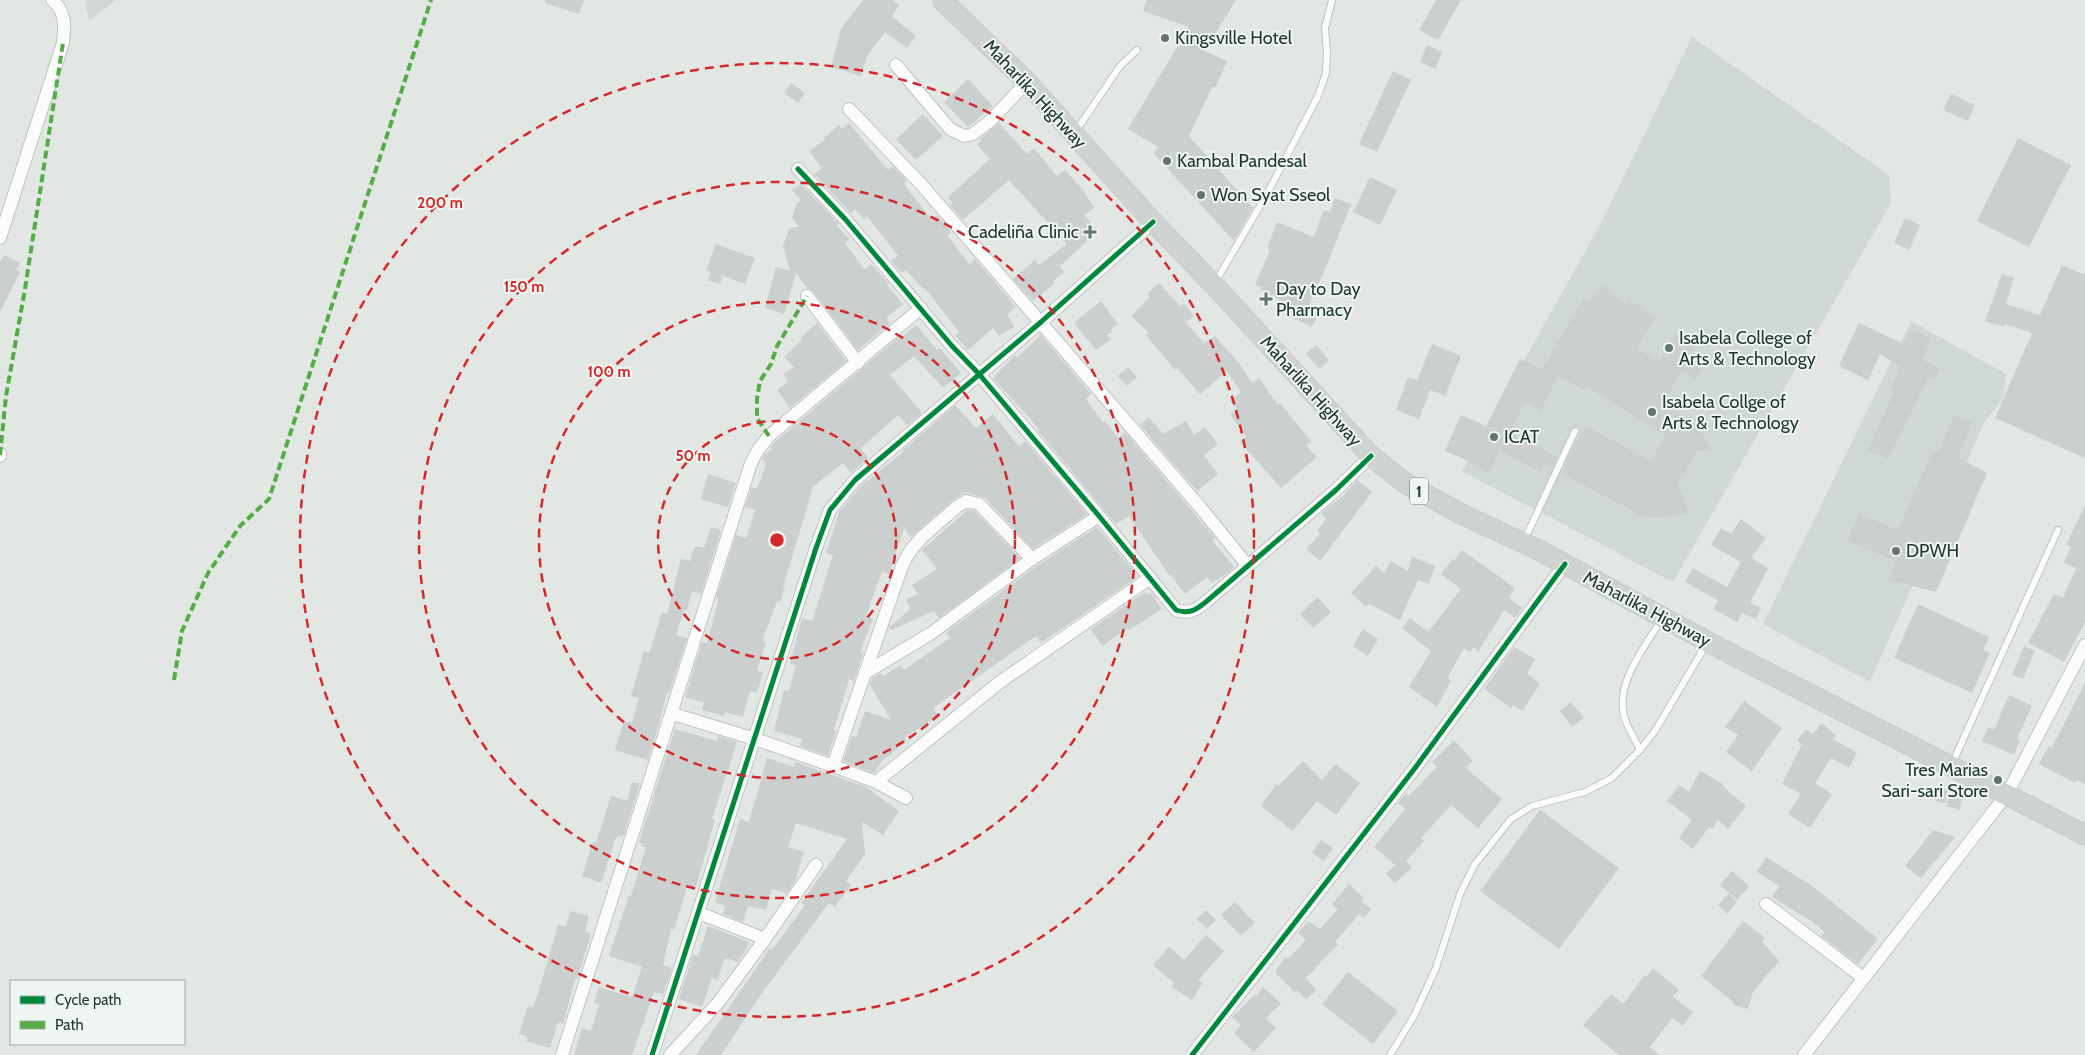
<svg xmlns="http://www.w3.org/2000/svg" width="2085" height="1055" viewBox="0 0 2085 1055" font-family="Cabin,sans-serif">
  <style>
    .built { fill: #d0d8d3 }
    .building { fill: #cbcfcd }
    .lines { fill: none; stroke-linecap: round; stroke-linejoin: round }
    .lane-casing { stroke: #bfc4c1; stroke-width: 8 }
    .street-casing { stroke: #bfc4c1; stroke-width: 14 }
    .primary-casing { stroke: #bcc3c0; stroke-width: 21 }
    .lane { stroke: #fbfbfb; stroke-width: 6 }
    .street { stroke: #fbfbfb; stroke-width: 12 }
    .primary { stroke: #ced3d1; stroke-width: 20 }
    .quiet { stroke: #53ac45; stroke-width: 4; stroke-dasharray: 8 4; stroke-linecap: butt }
    .cycleway-casing { stroke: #eff6f2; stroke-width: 8 }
    .cycleway { stroke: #00873e; stroke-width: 5 }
    .ring { fill: none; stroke: #d62828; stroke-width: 2.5; stroke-dasharray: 9 6 }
    .poi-dot { fill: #65756e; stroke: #eff6f2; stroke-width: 2 }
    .labels { text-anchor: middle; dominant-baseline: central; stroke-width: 4; stroke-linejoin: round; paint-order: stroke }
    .shield { fill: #eff6f2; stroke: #60706a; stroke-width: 1 }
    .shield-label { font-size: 16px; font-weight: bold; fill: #22372f }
    .poi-label { font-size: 18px; fill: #22372f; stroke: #eff6f2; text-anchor: start }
    .street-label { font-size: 18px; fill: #22372f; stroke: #eff6f2 }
    .centre { fill: #d62828; stroke: #eff6f2; stroke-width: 2.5 }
    .ring-label { font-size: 15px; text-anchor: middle; font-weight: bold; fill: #d62828; stroke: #eff6f2; stroke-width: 4; stroke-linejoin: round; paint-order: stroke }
  </style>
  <rect width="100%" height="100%" fill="#e2e7e4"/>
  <g class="built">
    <path d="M85 0H116L89 21Z"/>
    <path d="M1692 37 1889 175 1891 203 1673 582 1462 471 1600 225Z"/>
    <path d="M1911 321 2006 374 2003 398 1984 423 1870 682 1763 624Z"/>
  </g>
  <g class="building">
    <path d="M545 0H584L579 14 545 3Z"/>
    <path d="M863 0H892L899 5 892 16 916 36 907 48 885 32 867 56 861 76 831 67 841 29Z"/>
    <path d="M1147 0H1236L1205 51 1227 61 1215 88 1212 87 1189 136 1253 208 1234 241 1154 154 1158 147 1128 129 1189 27 1143 11Z"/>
    <path d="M1436 0H1461L1438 40 1419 30Z"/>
    <path d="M1427 45 1442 52 1435 69 1420 62Z"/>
    <path d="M1393 71 1411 80 1377 152 1359 144Z"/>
    <path d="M968 79 993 106 968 127 944 102Z"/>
    <path d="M791 83 805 93 798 103 784 93Z"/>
    <path d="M1951 94 1975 105 1968 121 1943 110Z"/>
    <path d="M923 114 943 136 916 160 896 139Z"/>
    <path d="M849 123 888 170 893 166 907 181 904 184 932 220 937 215 951 232 947 235 969 264 975 259 1016 307 1007 314 1014 327 999 336 993 328 968 350 955 335 959 332 925 288 923 289 906 270 902 273 891 261 898 256 867 216 864 219 855 209 851 213 814 174 822 168 809 151 825 140 824 138 839 125 842 129Z"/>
    <path d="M999 123 1027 154 1034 148 1057 176 1065 170 1083 190 1094 208 1084 215 1098 231 1060 266 1064 272 1053 281 1055 283 1033 301 1013 279 1035 260 1039 265 1067 244 1009 180 963 220 950 205 953 203 948 197 990 159 977 145 981 141 980 139Z"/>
    <path d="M2018 138 2071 165 2029 247 1977 221Z"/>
    <path d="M1370 177 1397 190 1380 225 1353 212Z"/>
    <path d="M801 184 839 224 837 226 849 239 845 243 864 269 871 264 889 284 887 285 903 304 886 318 890 323 858 350 813 291 807 288 796 273 784 314 765 308 776 267 790 271 783 246 789 229 799 226 792 218 797 203 801 200 792 190Z"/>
    <path d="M1335 198 1351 204 1328 262 1308 308 1319 313 1312 327 1280 312 1285 302 1261 292 1262 288 1255 285 1270 250 1267 248 1277 222 1314 237 1324 210 1330 212Z"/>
    <path d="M1905 218 1920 225 1909 250 1894 243Z"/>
    <path d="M716 244 755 258 745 284 723 276 720 284 708 280 711 272 706 270Z"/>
    <path d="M4 255 20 263 16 270 20 272 0 312V262Z"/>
    <path d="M2062 265 2085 275V458L1995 418 2032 333 2005 324 2004 327 1985 321 2002 274 2014 278 2006 304 2040 315Z"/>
    <path d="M1159 283 1180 306 1184 304 1194 316 1186 322 1204 344 1215 336 1238 362 1252 383 1259 378 1278 405 1280 403 1311 441 1306 445 1317 457 1281 488 1240 442 1246 436 1230 414 1237 409 1230 401 1241 392 1227 371 1200 394 1177 368 1175 370 1146 335 1149 333 1131 316 1150 297 1147 294Z"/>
    <path d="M1603 285 1625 304 1628 299 1656 317 1636 348 1659 361 1676 333 1696 346 1688 359 1703 369 1696 380 1682 370 1663 403 1696 424 1712 449 1697 451 1678 484 1689 513 1666 517H1644L1561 473 1586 426 1651 461 1666 435 1587 387 1585 390 1558 376 1541 411 1525 402 1509 433 1557 457 1552 468 1545 464 1541 472 1500 451 1488 473 1467 462 1468 461 1445 451 1461 415 1486 426 1520 359 1542 369 1584 298 1589 301Z"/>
    <path d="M1101 301 1118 324 1110 330 1112 332 1107 335 1111 339 1096 350 1074 323Z"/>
    <path d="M817 323 846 361 790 408 777 390 788 382 783 374 794 367 784 357 802 340 800 338Z"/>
    <path d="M1859 323 1904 344 1911 330 1920 332 1931 340 1922 360 1940 368 1935 379 1929 376 1888 459 1868 451 1894 392 1890 391 1900 367 1880 354 1868 380 1839 366Z"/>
    <path d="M916 325 937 350 940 348 961 373 943 388 914 356 890 375 922 413 907 425 898 415 861 448 868 458 851 473 843 463 813 487 783 587 785 588 780 602 777 601 762 641 766 643 757 670 763 672 757 693 750 691 743 717 725 712 724 716 702 710 704 703 685 697 702 642 707 643 718 602V599L716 598 736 535 746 538 751 524 755 510 745 507 752 487 757 489 766 464 762 459 764 455 772 449 771 447 775 442 900 336 901 338Z"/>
    <path d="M1041 335 1091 394 1086 399 1103 422 1105 421 1118 438 1125 432 1215 538 1212 540 1234 567 1225 575 1212 583 1207 577 1185 594 1170 574 1169 575 1129 516 1116 524 1038 431 1039 430 1031 420 993 378 1015 355 1017 357Z"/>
    <path d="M1432 344 1461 356 1445 396 1430 390 1419 419 1396 410 1408 377 1417 380Z"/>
    <path d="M1316 345 1329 360 1320 369 1306 354Z"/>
    <path d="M1128 367 1137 377 1127 386 1118 376Z"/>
    <path d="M955 405 976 428 993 414 1019 446 1025 441 1087 514 1033 549 985 498 968 493 962 494 953 500 911 537 904 528 889 574 882 572 866 616 873 619 866 636 860 654 864 651 854 681 849 679 834 730 836 731 828 756 800 746 802 739 774 731 784 690 789 691 796 665 790 664 802 618 812 621 833 555 826 553 839 512 861 486 903 452 902 451Z"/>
    <path d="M1954 416 1972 422 1958 458 1987 473 1936 592 1889 580 1896 561 1847 541 1859 514 1898 530 1933 450 1939 451Z"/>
    <path d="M1149 417 1163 434 1186 421 1194 435 1205 427 1218 444 1204 455 1218 474 1197 491 1140 425Z"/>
    <path d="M708 474 736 483 728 507 701 499Z"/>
    <path d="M1357 480 1372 492 1320 561 1306 549 1320 534 1317 531 1326 519 1321 513 1344 495Z"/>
    <path d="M2085 505V622L2064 662 2028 643 2054 594 2063 598 2076 568 2064 563 2071 547 2066 545Z"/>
    <path d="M967 510 975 511 1020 558 939 618 934 611 891 630 889 628 910 609 906 599 918 594 912 585 937 569 922 550Z"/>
    <path d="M1741 519 1766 538 1751 558 1768 568 1750 603 1761 608 1756 619 1742 613 1737 622 1714 609 1718 600 1685 582 1693 568 1727 587 1741 562 1711 545 1721 528 1731 534Z"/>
    <path d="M711 527 721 530 701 594 692 591 687 610H684L676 635 687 638 669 693 667 692 660 720 648 760 615 750 624 721 632 723 639 698 631 696 634 686 644 651 649 653 662 613 667 614 681 559 690 561 695 546 704 548Z"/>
    <path d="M1097 527 1136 574 1134 575 1136 578 1041 643 1036 636 933 708 938 716 904 738 907 741 882 761 874 773 843 761 852 736 856 737 865 711 891 720 870 685 872 678 881 673 883 676 901 665 904 670 950 638 946 633 948 631 1037 566Z"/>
    <path d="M1462 550 1515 588 1509 598 1522 608 1515 618 1504 610 1478 652 1474 647 1470 652 1464 648 1447 678 1451 680 1437 707 1409 687 1431 651 1402 628 1410 618 1428 632 1442 614 1461 589 1441 574 1452 559 1454 561Z"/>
    <path d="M1412 557 1435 566 1429 584 1418 580 1400 620 1369 604 1366 607 1351 593 1376 566 1384 573 1391 561 1408 571Z"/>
    <path d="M1145 592 1147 595 1151 593 1162 609 1129 630 1128 628 1102 646 1091 629Z"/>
    <path d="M1317 597 1331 612 1313 628 1300 614Z"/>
    <path d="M1918 604 1989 637 1983 650 1990 653 1972 693 1894 658Z"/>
    <path d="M1363 629 1378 639 1368 656 1353 646Z"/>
    <path d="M2024 646 2035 651 2023 679 2012 675Z"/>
    <path d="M1514 647 1535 659 1527 673 1540 684 1522 711 1513 705 1511 708 1484 689Z"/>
    <path d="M2085 683V784L2077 780 2075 783 2039 764 2049 746 2052 747Z"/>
    <path d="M2009 695 2032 706 2017 739 2020 740 2014 755 1982 741 1988 727 1994 730Z"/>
    <path d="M1744 701 1782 728 1752 771 1726 752 1738 735 1725 727Z"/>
    <path d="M1571 702 1584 718 1572 727 1560 711Z"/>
    <path d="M1822 723 1836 736 1833 739 1857 753 1849 768 1831 758 1815 783 1832 794 1810 828 1788 814 1801 794 1782 784 1802 744 1797 741 1806 729 1813 734Z"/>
    <path d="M675 729 717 741 718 736 737 742 712 819 715 820 695 890 687 888 674 930 671 929 663 965 672 968 663 994 654 992 632 1055H574L582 1028 591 1031 599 1004 594 1003 599 987 632 997 642 967 609 956 629 896H631L646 847 641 846 642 843 639 842Z"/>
    <path d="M1454 740 1473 761 1466 768 1502 799 1478 828 1451 805 1421 838 1424 841 1406 861 1412 867 1395 883 1386 874 1395 865 1374 847 1405 809 1398 803 1406 793 1409 796 1437 767 1432 762Z"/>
    <path d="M767 758 794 767 795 762 866 787 899 811 883 835 862 822 865 854 846 881 851 885 835 907 829 903 762 993 721 1055H696L770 948 772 950 805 905 801 903 847 839 796 823 788 847 804 852 795 881 787 893 772 889 766 910 748 906 743 922 723 914 725 906 715 902 740 819 749 822Z"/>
    <path d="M1303 761 1322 780 1335 764 1360 783 1336 815 1317 801 1293 831 1261 806 1276 784 1278 786Z"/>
    <path d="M1700 771 1723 784 1722 786 1746 806 1728 829 1718 820 1712 829 1709 827 1693 849 1679 838 1692 820 1667 801 1679 785 1689 792Z"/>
    <path d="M632 782 640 784 623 837 618 835V837H616L601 883 582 876 593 842 596 843 611 796 627 801Z"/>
    <path d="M1937 788 1949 791 1945 804 1934 800Z"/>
    <path d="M1951 793 1963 797 1959 810 1946 806Z"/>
    <path d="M1540 810 1619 868 1559 949 1480 891Z"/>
    <path d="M1933 830 1955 837 1921 878 1905 866Z"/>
    <path d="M1321 840 1333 848 1324 861 1312 853Z"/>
    <path d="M1766 857 1812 886 1878 939 1858 964 1821 936 1825 932 1811 921 1772 897 1779 886 1757 872Z"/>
    <path d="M1732 871 1749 886 1737 900 1720 885Z"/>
    <path d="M1349 884 1364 898 1361 901 1371 909 1364 918 1359 914 1335 942 1338 944 1306 978 1316 990 1306 1000 1297 990 1295 993 1275 972 1285 957 1288 959 1306 940 1298 933 1308 921 1320 929 1338 909 1332 904Z"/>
    <path d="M1728 894 1737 902 1727 914 1718 905Z"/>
    <path d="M1235 902 1255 923 1241 936 1221 915Z"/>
    <path d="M1206 910 1216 920 1207 929 1197 919Z"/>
    <path d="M570 911 589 916 585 932 591 934 577 979H575L563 1024 558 1022 550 1048 526 1041 527 1036 519 1034 528 1006 533 1007 538 994 558 925 566 927Z"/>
    <path d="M1743 921 1765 938 1762 942 1780 962 1771 970 1752 994 1748 1009 1734 1005V1003L1701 976Z"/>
    <path d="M708 926 749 942 744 953 738 962 725 958 717 980 712 978 702 1007 679 999 693 955 698 956Z"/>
    <path d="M1206 935 1224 951 1198 980 1203 983 1192 1000 1172 987 1174 983 1153 965 1169 947 1184 960Z"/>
    <path d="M1653 968 1679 990 1673 997 1693 1012 1683 1026 1672 1018 1650 1047 1659 1055H1619L1583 1025 1611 994 1623 1004 1644 976 1646 977Z"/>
    <path d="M1348 972 1398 1011 1373 1044 1322 1004Z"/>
    <path d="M1263 987 1281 1003 1266 1019 1276 1028 1254 1052 1234 1033 1241 1025 1232 1017 1255 994 1257 995Z"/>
  </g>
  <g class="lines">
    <defs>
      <g id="lane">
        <path d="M1076 131 1120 66 1137 50"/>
        <path d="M1216 281 1267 194 1318 96 1326 73 1327 52 1325 28 1332 0"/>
        <path d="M1524 541 1575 431"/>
        <path d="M1640 750C1636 741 1630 732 1626 722 1612 686 1644 649 1661 620"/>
        <path d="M1952 764 2058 530"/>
        <path d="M1390 1055 1414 1016 1436 968 1460 894 1475 864 1511 819 1532 806 1585 792 1612 778 1640 750 1655 731 1707 643"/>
      </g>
      <g id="street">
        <path d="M896 65 950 129 964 136 973 134 990 121 1027 82"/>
        <path d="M849 109 921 184 1200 507 1248 566"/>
        <path d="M798 169 846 220 952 346 979 374 1099 516 1176 610C1193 616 1202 605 1214 595L1336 490 1371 456"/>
        <path d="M0 238 63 43C65 27 66 11 52 0"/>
        <path d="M807 296 858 363"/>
        <path d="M0 454V456"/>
        <path d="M865 673 930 634 1032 559 1099 516"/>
        <path d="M673 714 755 739 833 766 876 782 906 798"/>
        <path d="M833 766 902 566 910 551 922 537 958 506 966 501 979 504 1032 559"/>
        <path d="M876 782 1000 682 1150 578"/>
        <path d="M1766 904 1862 977"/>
        <path d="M699 913 765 939"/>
        <path d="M562 1055 751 463 758 450 769 436 921 308"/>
        <path d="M652 1055 816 548 830 510 855 480 1041 322 1153 222"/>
        <path d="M670 1055 718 1003 765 939 816 865"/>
        <path d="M1192 1055 1415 768 1565 564"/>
        <path d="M1804 1055 2007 794 2085 645"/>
      </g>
      <path id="primary" d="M942 0 1027 82 1153 222 1214 285 1371 456 1405 483 1463 515 1537 549 1708 642 2085 835"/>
    </defs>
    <use href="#lane" class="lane-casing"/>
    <use href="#street" class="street-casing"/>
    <use href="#primary" class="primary-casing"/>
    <use href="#lane" class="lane"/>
    <use href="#street" class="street"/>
    <use href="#primary" class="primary"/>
    <g class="quiet">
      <path d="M769 436 757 418V399L760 381 771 364 777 346 807 296"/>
      <path d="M0 455 6 396 25 289 63 43"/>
      <path d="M174 680 182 631 208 573 240 526 269 499 431 0"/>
    </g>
    <defs>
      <g id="cycleway">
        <path d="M798 169 846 220 952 346 979 374 1099 516 1176 610C1193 616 1202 605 1214 595L1336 490 1371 456"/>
        <path d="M652 1055 816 548 830 510 855 480 1041 322 1153 222"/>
        <path d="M1192 1055 1415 768 1565 564"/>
      </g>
    </defs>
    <use href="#cycleway" class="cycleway-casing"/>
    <use href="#cycleway" class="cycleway"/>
  </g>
  <g class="ring">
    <circle cx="777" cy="540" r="119"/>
    <circle cx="777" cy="540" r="238"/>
    <circle cx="777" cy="540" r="358"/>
    <circle cx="777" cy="540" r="477"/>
  </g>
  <g class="poi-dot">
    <circle cx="1165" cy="38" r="5"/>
    <circle cx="1167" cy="161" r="5"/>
    <circle cx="1201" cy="195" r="5"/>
    <path d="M1087.5 224.5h5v5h5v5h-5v5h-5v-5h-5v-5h5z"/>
    <path d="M1263.5 291.5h5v5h5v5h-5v5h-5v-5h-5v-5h5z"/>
    <circle cx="1669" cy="348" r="5"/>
    <circle cx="1652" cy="412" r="5"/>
    <circle cx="1494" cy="437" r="5"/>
    <circle cx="1896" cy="551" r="5"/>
    <circle cx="1998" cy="780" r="5"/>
  </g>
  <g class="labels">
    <rect class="shield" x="1410" y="477.5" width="18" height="27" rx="4"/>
    <g class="shield-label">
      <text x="1419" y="491">1</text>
    </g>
    <g class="poi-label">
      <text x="1175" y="38">Kingsville Hotel</text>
      <text x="1177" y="161">Kambal Pandesal</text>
      <text x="1211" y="195">Won Syat Sseol</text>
      <text x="1079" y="232" text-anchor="end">Cadeliña Clinic</text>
      <text x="1276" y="289">Day to Day<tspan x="1276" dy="21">Pharmacy</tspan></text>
      <text x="1679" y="338">Isabela College of<tspan x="1679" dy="21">Arts &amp; Technology</tspan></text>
      <text x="1662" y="402">Isabela Collge of<tspan x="1662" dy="21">Arts &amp; Technology</tspan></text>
      <text x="1504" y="437">ICAT</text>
      <text x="1906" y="551">DPWH</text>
      <text x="1988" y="770" text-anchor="end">Tres Marias<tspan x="1988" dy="21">Sari-sari Store</tspan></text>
    </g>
    <g class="street-label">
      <text transform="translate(1035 94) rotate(47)">Maharlika Highway</text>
      <text transform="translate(1311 391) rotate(48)">Maharlika Highway</text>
      <text transform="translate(1647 609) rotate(28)">Maharlika Highway</text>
    </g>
  </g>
  <circle cx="777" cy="540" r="8" class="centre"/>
  <g class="ring-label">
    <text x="440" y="208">200 m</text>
    <text x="524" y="292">150 m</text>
    <text x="609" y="377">100 m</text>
    <text x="693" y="461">50 m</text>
  </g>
  <rect x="10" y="980" width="175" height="65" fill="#eff6f2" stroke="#9daaa4"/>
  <rect x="20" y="996" width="25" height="8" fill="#00873e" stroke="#9daaa4"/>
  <text x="55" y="1005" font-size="15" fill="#22372f">Cycle path</text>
  <rect x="20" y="1021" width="25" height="8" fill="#53ac45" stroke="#9daaa4"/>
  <text x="55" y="1030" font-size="15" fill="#22372f">Path</text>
</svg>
